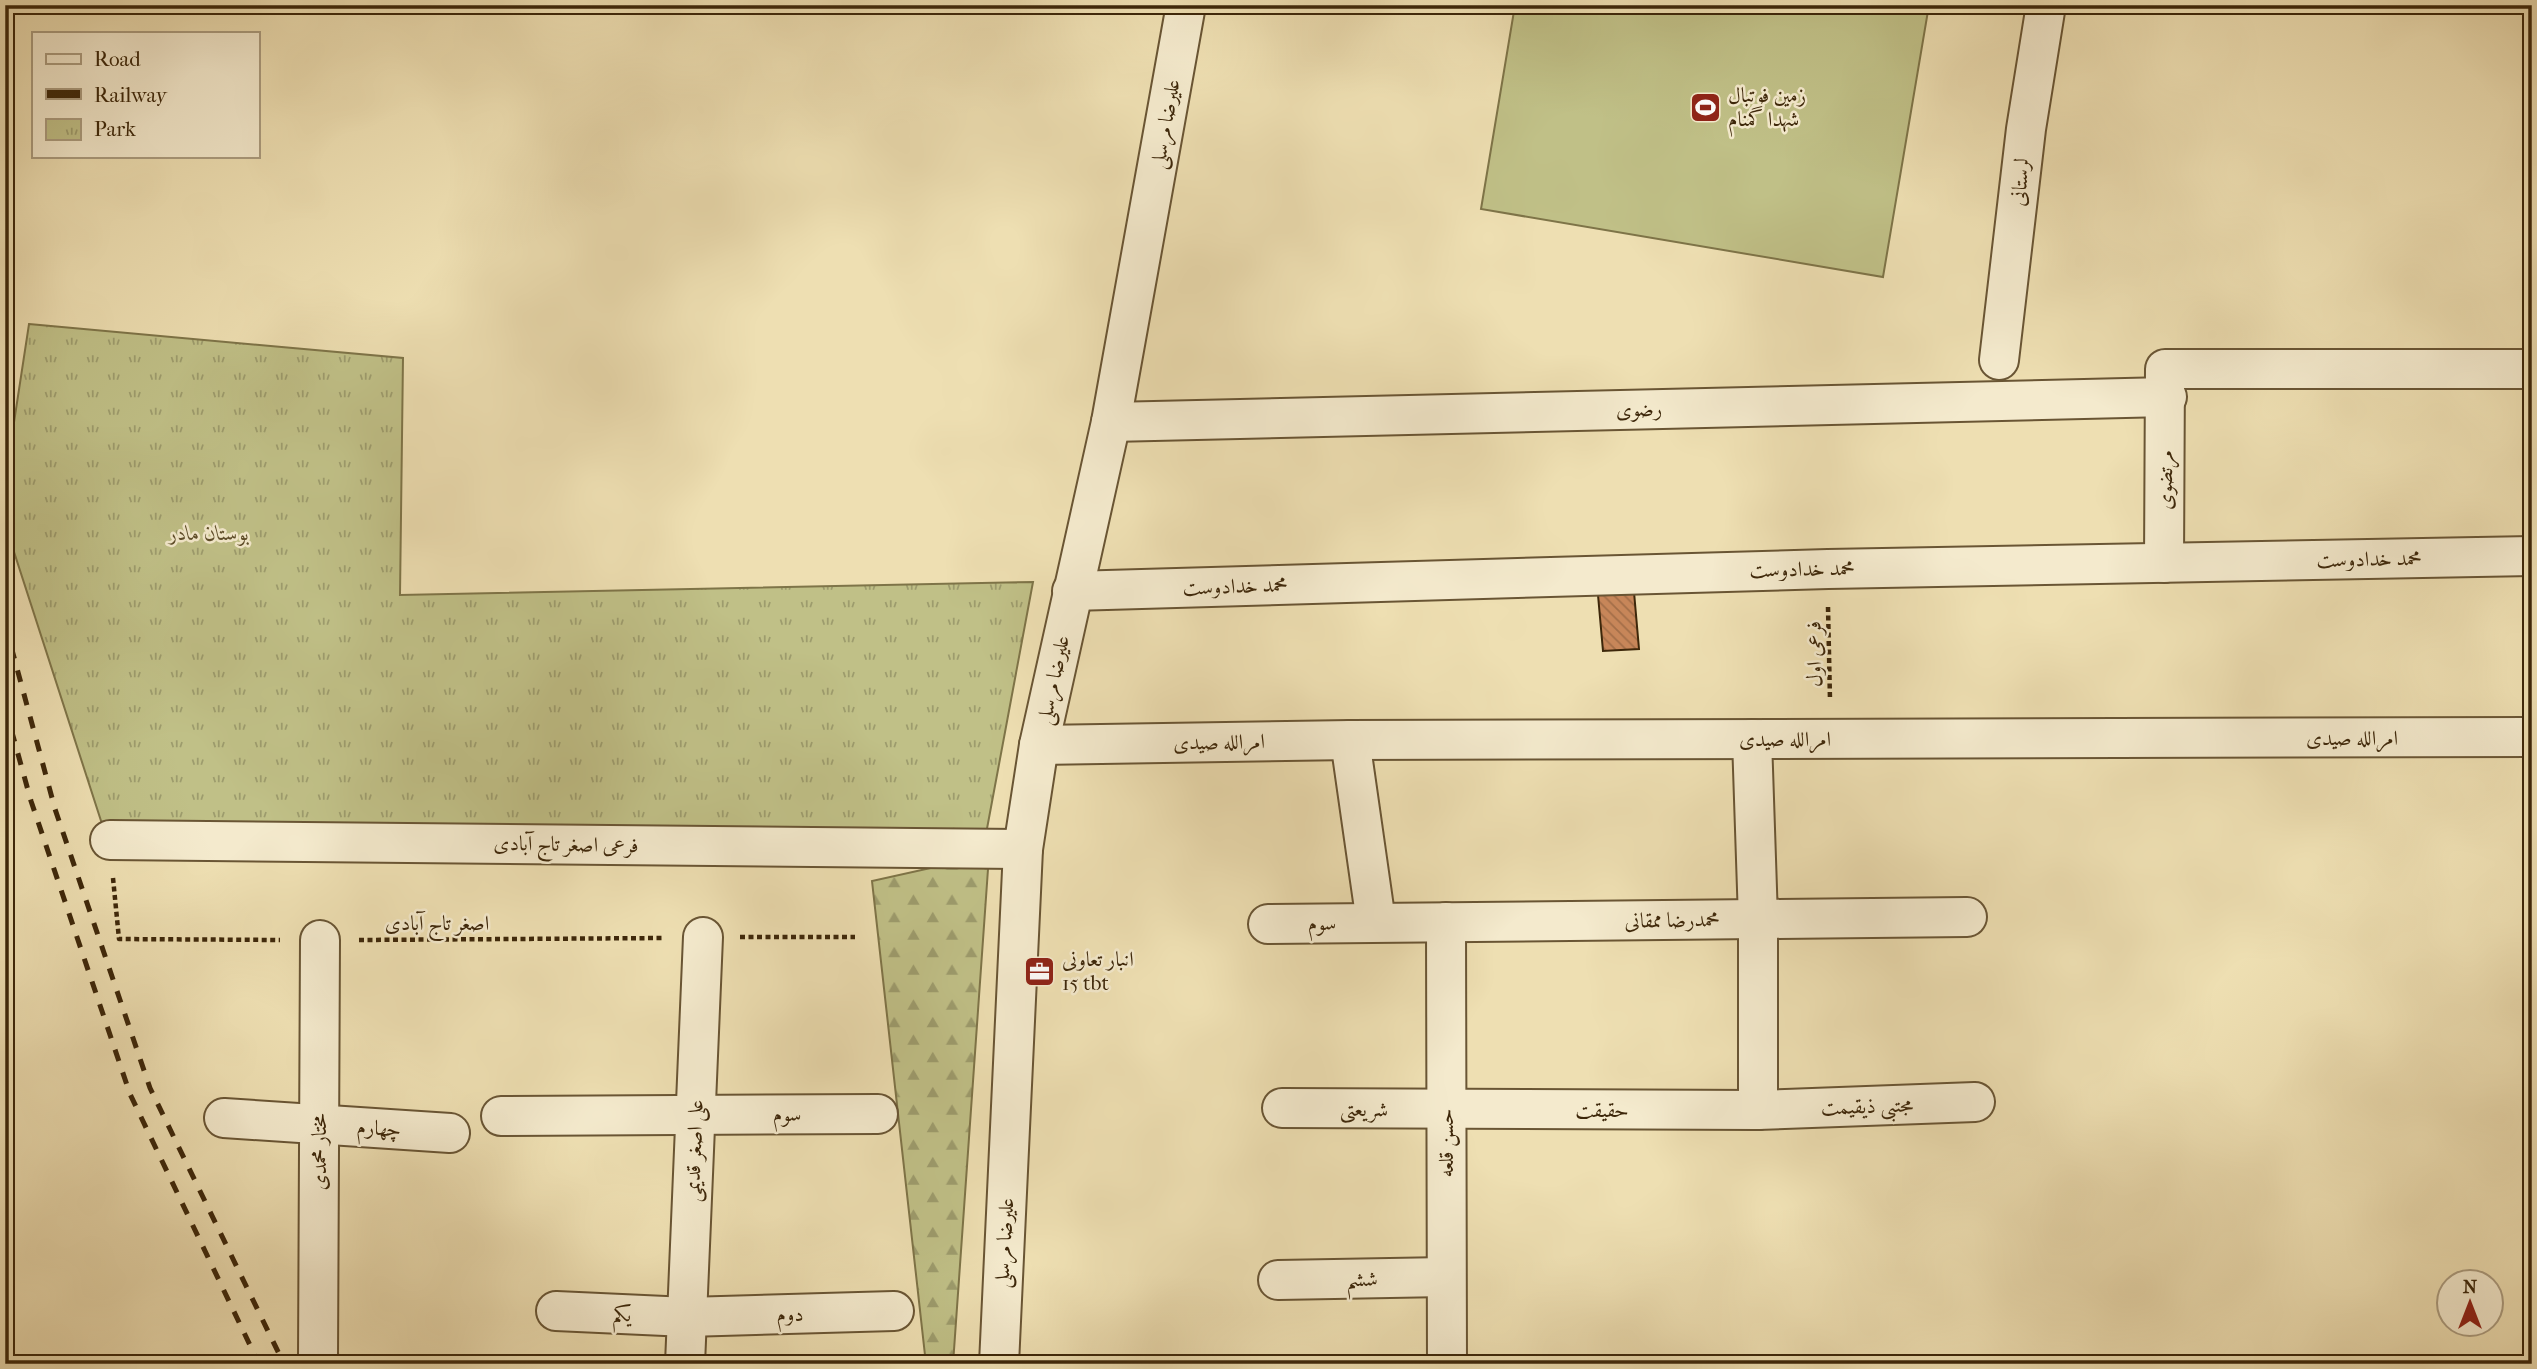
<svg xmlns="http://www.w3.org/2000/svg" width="2537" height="1369" viewBox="0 0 2537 1369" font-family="'IM FELL French Canon',Amiri,serif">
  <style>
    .forest { fill: url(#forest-firs); stroke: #7e7448; stroke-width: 2 }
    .park { fill: url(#park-tufts); stroke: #7e7448; stroke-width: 2 }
    .pitch { fill: #c0c087; stroke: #7e7448; stroke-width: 2 }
    .building { fill: url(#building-back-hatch); stroke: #3d270a; stroke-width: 2 }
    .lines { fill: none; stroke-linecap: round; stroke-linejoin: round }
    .minor-casing { stroke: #695534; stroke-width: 42 }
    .path { stroke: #3d270a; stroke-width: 4.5; stroke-dasharray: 5 3.5; stroke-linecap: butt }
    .minor { stroke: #f4eacd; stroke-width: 38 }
    .rail { stroke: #3d270a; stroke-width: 5; stroke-dasharray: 12 12; stroke-linecap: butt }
    .labels { text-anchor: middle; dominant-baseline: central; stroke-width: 5; stroke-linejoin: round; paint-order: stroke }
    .poi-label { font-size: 21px; fill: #3d270a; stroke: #f4eacd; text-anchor: start }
    .street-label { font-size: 21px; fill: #3d270a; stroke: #f4eacd }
    .park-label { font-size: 21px; font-style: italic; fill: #5e4d29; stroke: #f4eacd }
  </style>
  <defs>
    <pattern id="forest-firs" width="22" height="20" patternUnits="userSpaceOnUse" patternTransform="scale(1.75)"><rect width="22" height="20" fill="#c0c087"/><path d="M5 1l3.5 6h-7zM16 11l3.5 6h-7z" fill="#9d9c6d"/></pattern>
    <pattern id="park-tufts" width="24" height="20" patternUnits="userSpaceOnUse" patternTransform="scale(1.75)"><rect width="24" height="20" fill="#c0c087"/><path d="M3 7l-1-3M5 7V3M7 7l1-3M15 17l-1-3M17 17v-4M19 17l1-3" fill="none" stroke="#9d9c6d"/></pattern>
    <pattern id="building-back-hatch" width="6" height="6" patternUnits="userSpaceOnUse" patternTransform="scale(1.75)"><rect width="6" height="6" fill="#c78659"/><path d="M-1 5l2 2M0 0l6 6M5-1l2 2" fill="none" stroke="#a36e48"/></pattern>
  </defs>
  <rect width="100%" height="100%" fill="#eedfb2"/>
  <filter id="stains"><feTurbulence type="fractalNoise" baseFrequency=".00286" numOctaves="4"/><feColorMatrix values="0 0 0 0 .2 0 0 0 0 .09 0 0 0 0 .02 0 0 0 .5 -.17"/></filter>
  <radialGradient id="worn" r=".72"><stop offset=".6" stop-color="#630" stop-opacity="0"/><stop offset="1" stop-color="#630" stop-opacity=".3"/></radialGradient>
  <path class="forest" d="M989 855 953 1364H926L872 881Z"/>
  <path class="park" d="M29 324 403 358 400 595 1033 582 986 834 103 827 5 524V481Z"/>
  <path class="pitch" d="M1515 5H1929L1883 277 1481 209Z"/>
  <path class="building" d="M1634 592 1639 649 1603 651 1598 595Z"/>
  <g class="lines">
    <defs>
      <g id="minor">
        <path d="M1999 360 2026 129 2046 5"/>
        <path d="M1111 422 2167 397"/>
        <path d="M2164 563 2165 369H2532"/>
        <path d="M1072 591 1828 569 2532 556"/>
        <path d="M1752 739 1758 919V1110"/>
        <path d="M1350 740 1376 922"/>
        <path d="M1039 745 1350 740 2532 737"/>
        <path d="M110 840 1023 849"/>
        <path d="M1446 922 1447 1364"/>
        <path d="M1268 924 1967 917"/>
        <path d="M320 940 318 1360 321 1364"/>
        <path d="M1282 1108 1758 1110 1975 1102"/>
        <path d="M501 1116 878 1114"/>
        <path d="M224 1118 450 1133"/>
        <path d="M1278 1280 1446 1277"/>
        <path d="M556 1311 687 1317 894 1311"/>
        <path d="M685 1364 703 937"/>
        <path d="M999 1364 1023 849 1039 745 1111 422 1186 5"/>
      </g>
    </defs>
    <use href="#minor" class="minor-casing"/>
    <g class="path">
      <path d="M1828 607 1830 700"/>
      <path d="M113 878 119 939 280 940"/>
      <path d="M740 937H855"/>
      <path d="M359 940 665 938"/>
    </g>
    <use href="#minor" class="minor"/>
    <g class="rail">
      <path d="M5 624 55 809 150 1088 284 1364"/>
      <path d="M5 707 31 801 130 1094 259 1364"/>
    </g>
  </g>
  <defs>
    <symbol id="stadium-square" viewBox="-11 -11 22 22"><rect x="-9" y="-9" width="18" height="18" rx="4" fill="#8f2418" stroke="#f4eacd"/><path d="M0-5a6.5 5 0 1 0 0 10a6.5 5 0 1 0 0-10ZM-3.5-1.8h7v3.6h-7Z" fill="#fff"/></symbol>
    <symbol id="office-square" viewBox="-11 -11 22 22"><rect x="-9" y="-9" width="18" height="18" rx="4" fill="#8f2418" stroke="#f4eacd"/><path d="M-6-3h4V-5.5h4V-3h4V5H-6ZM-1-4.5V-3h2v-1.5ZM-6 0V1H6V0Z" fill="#fff"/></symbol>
  </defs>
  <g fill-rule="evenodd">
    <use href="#stadium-square" x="1688" y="90" width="35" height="35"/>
    <use href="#office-square" x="1022" y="954" width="35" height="35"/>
  </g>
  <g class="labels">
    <g class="poi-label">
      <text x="1728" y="95">زمین فوتبال<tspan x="1728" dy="24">شهدا گمنام</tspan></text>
      <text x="1062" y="959">انبار تعاونی<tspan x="1062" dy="24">15 tbt</tspan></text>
    </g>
    <g class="street-label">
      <text transform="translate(1165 124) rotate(-80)">علیرضا مرسلی</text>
      <text transform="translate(2020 182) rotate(-83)">لرستانی</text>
      <text transform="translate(1639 409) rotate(-1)">رضوی</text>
      <text transform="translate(2165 480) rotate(-89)">مرتضوی</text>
      <text transform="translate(2369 559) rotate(-1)">محمد خدادوست</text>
      <text transform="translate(1802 569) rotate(-1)">محمد خدادوست</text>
      <text transform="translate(1235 586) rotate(-2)">محمد خدادوست</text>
      <text transform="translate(1814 654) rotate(-91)">فرعی اول</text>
      <text transform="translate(1053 680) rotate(-78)">علیرضا مرسلی</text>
      <text x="2352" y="738">امرالله صیدی</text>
      <text x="1785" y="739">امرالله صیدی</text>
      <text transform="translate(1219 742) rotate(-1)">امرالله صیدی</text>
      <text transform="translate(566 844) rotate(1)">فرعی اصغر تاج آبادی</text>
      <text transform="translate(1672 920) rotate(-1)">محمدرضا ممقانی</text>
      <text x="437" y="923">اصغر تاج آبادی</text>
      <text transform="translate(1322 923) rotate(-1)">سوم</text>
      <text transform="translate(1867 1106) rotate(-2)">مجتبی ذیقیمت</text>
      <text transform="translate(1364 1109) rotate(1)">شریعتی</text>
      <text x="1602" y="1110">حقیقت</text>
      <text x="787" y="1114">سوم</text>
      <text transform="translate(379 1128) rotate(4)">چهارم</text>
      <text transform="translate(1446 1143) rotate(-90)">حسن قلعه</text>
      <text transform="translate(694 1151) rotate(-88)">علی اصغر قدیمی</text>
      <text transform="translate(319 1152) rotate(-90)">مختار محمدی</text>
      <text transform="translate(1004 1243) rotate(-87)">علیرضا مرسلی</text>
      <text transform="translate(1362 1279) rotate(-1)">ششم</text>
      <text transform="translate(622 1314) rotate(3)">یکم</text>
      <text transform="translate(790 1314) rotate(-1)">دوم</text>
    </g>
    <g class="park-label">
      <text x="209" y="533">بوستان مادر</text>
    </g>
  </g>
  <rect width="2537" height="1369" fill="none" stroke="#eedfb2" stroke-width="28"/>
  <rect x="7" y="7" width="2523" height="1355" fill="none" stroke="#3d270a" stroke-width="3.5"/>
  <rect x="14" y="14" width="2509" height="1341" fill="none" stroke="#3d270a" stroke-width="2"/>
  <rect x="32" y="32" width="228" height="126" fill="#f4eacd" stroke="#ab9c7f" stroke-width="2"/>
  <rect x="46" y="54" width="35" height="10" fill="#f4eacd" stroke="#ab9c7f" stroke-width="2"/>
  <text x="94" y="66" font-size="21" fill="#3d270a">Road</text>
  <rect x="46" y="89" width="35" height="10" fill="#3d270a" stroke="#ab9c7f" stroke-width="2"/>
  <text x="94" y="102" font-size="21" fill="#3d270a">Railway</text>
  <rect x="46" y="119" width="35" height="21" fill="url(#park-tufts)" stroke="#ab9c7f" stroke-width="2"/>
  <text x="94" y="136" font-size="21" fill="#3d270a">Park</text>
  <g transform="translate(2470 1303)"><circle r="33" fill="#f4eacd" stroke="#ab9c7f" stroke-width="2"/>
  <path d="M0-5L12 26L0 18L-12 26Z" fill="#8f2418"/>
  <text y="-10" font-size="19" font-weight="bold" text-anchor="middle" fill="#3d270a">N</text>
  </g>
  <rect width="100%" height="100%" filter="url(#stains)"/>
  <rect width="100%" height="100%" fill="url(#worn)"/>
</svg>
